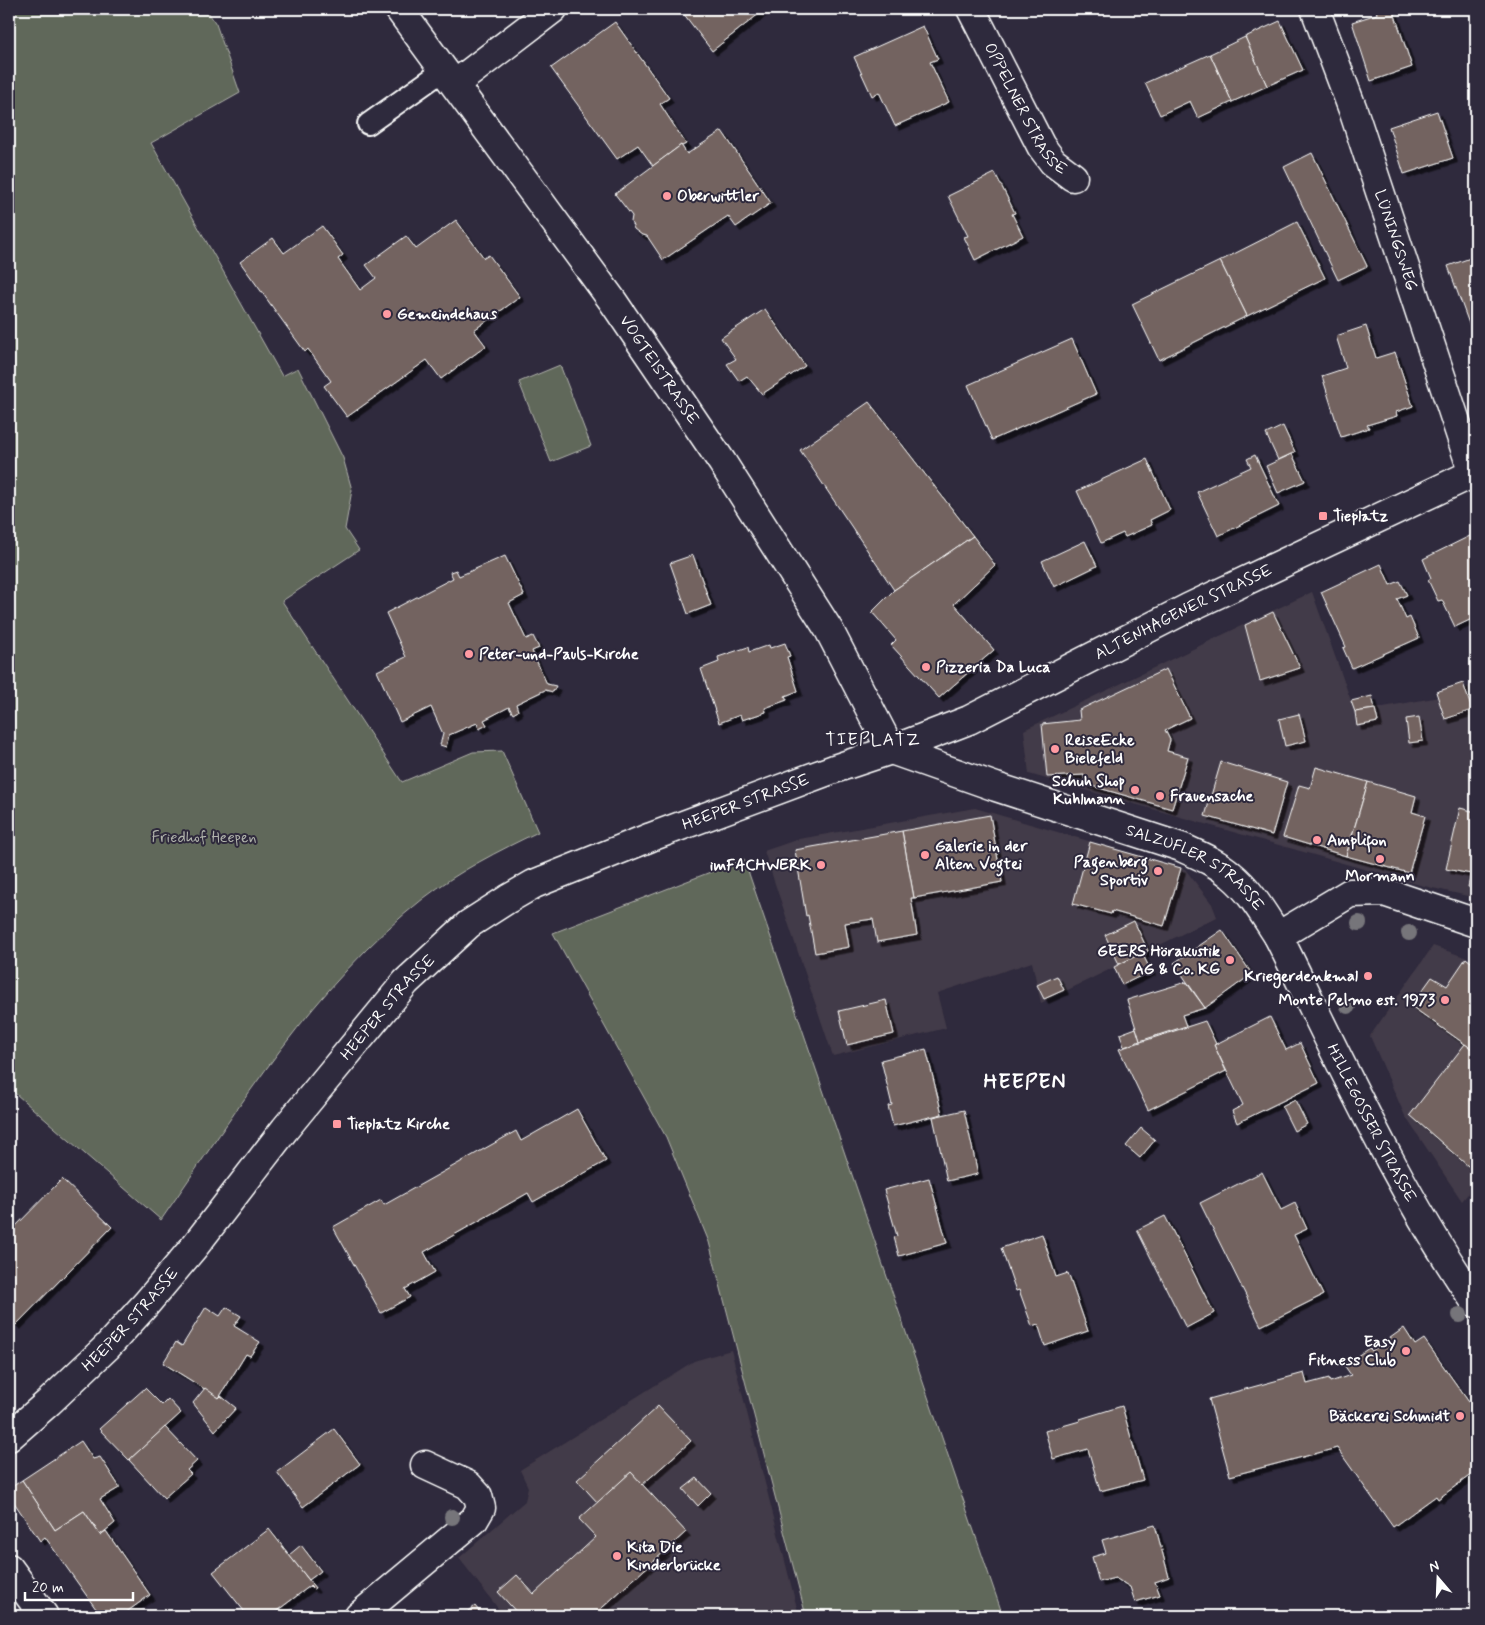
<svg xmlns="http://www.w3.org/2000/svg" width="1485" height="1625" viewBox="0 0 1485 1625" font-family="Mynerve,sans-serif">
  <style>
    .built { fill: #433b48 }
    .green { fill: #61675a; stroke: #b0b3ac }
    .building { fill: #736460; stroke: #fff; filter: url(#shadow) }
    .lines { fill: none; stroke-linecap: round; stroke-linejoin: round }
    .service-casing { stroke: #fff; stroke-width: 24 }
    .minor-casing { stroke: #fff; stroke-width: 31 }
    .tertiary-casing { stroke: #fff; stroke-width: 31 }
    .secondary-casing { stroke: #fff; stroke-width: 31 }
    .service { stroke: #2f2a3d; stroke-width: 20 }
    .minor { stroke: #2f2a3d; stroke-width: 28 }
    .tertiary { stroke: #2f2a3d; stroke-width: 28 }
    .secondary { stroke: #2f2a3d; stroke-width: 28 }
    .tree { fill: #76757a }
    .poi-dot { fill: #ff9aa2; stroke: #2f2a3d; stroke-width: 2 }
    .labels { text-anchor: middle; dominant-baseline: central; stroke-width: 4; stroke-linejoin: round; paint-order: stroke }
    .street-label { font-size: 16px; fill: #fff; stroke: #2f2a3d }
    .poi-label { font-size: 16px; font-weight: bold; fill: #fff; stroke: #2f2a3d; text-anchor: start }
    .park-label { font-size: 16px; fill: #b0b3ac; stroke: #2f2a3d }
    .neighbourhood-label { font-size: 18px; letter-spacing: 1px; fill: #fff; stroke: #2f2a3d }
    .district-label { font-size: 21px; font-weight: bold; letter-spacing: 1px; fill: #fff; stroke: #2f2a3d }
  </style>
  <defs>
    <filter id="shadow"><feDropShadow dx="4.5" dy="4.5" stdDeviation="0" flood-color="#0009"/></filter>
  </defs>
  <rect width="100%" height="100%" fill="#2f2a3d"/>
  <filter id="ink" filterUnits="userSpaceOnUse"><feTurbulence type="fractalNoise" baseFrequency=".02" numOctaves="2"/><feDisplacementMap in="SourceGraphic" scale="10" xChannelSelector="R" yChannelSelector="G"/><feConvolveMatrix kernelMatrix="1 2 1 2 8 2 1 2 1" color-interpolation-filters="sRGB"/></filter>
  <g filter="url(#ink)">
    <g class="built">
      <path d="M1312 592 1355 712 1434 698 1476 684V898L1420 885 1029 774 1024 730Z"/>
      <path d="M975 808 1185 869 1212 904 1217 917 1041 1003 1032 962 937 993 946 1028 833 1056 764 851 799 839Z"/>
      <path d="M1433 946 1476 961V1184L1462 1201 1405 1116 1370 1036Z"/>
      <path d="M731 1350 799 1616H504L459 1558 525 1501 528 1487 520 1470 694 1361Z"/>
    </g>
    <g class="green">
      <path d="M9 9H206L216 24 240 93 151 143 282 376 298 368 343 458 352 490 345 529 359 550 282 601 402 782 473 752 502 751 538 832C498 851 459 871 424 898 316 983 238 1109 161 1220L9 1088Z"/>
      <path d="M560 365 591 446 551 462 519 382Z"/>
      <path d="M744 859 1003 1616H806L709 1242 666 1137 553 933Z"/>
    </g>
    <g class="building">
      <path d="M680 9H765L712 51Z"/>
      <path d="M1376 9H1393L1412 67 1371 81 1352 22 1377 14Z"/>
      <path d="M1280 21 1303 70 1267 86 1245 37Z"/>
      <path d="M615 22 669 98 660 104 686 144 682 146 681 145 653 166 638 145 617 159 551 68Z"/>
      <path d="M923 26 938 59 930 62 949 102 895 126 879 92 872 96 854 57Z"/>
      <path d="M1245 37 1267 86 1232 102 1210 54Z"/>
      <path d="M1210 54 1232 102 1198 118 1190 101 1160 115 1145 83Z"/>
      <path d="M1437 111 1453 158 1404 174 1389 127Z"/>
      <path d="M722 131 771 203 736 227 728 216 663 260 647 236 642 235 634 229 631 222 632 216 615 194 681 145 687 154Z"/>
      <path d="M1312 153 1367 266 1338 280 1284 167Z"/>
      <path d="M995 173 1015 213 1012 214 1023 236 975 260 964 237 968 236 948 196Z"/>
      <path d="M456 220 484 258 489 255 520 297 474 330 486 346 441 379 427 360 347 417 324 386 331 381 308 349 305 352 240 262 273 238 284 253 322 226 343 255 338 259 360 290 376 278 366 265 406 236 416 249Z"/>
      <path d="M1297 222 1325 278 1247 316 1220 261Z"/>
      <path d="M1476 256V343L1448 266Z"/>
      <path d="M1220 261 1247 316 1159 360 1132 304Z"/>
      <path d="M765 309 805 366 762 394 747 376 739 381 727 364 736 359 721 338Z"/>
      <path d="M1366 326 1376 358 1395 352 1413 406 1396 412 1397 416 1367 425 1369 428 1341 437 1322 376 1346 368 1336 336Z"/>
      <path d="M1072 339 1096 394 992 440 968 385Z"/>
      <path d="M869 402 973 536 894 590 800 450Z"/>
      <path d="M1283 426 1295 452 1278 460 1266 434Z"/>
      <path d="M1292 454 1305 481 1278 493 1266 466Z"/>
      <path d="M1255 455 1279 506 1218 536 1197 492 1251 467 1247 459Z"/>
      <path d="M1147 459 1170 510 1150 520 1152 525 1125 537 1123 533 1101 543 1077 491Z"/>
      <path d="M1476 533V617L1455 627 1442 600 1438 601 1428 580 1431 578 1423 559Z"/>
      <path d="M973 536 995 565 954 604 994 650 939 698 891 645 896 640 872 612 894 590Z"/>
      <path d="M1085 541 1097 566 1054 587 1042 561Z"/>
      <path d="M693 555 711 605 688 614 670 563Z"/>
      <path d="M505 556 524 595 509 603 526 639 533 636 539 648 532 651 547 684 556 686 553 692 545 690 516 704 518 711 513 714 509 707 484 720 487 725 479 729 477 723 449 735 446 747 440 745 443 734 431 707 400 722 377 671 406 657 386 613 453 578 450 572 456 570 459 576Z"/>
      <path d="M1381 564 1390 585 1400 581 1407 595 1397 599 1406 619 1410 617 1419 638 1352 668 1343 648 1346 647 1321 592Z"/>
      <path d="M1273 612 1300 668 1260 681 1245 625Z"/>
      <path d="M785 643 790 656 787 657 798 691 785 696 787 700 765 708 766 712 742 720 740 715 719 723 701 669 719 662 718 657 748 647 749 652 769 645 770 648Z"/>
      <path d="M1166 669 1190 718 1165 730 1170 740 1167 751 1188 757 1172 809 1085 784 1084 775 1047 777 1042 724 1080 720 1079 710Z"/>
      <path d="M1463 683 1472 710 1445 719 1436 692Z"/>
      <path d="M1372 696 1375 709 1355 712 1351 701Z"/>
      <path d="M1375 709 1378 722 1357 726 1355 712Z"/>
      <path d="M1299 714 1306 741 1285 746 1279 719Z"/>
      <path d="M1419 717 1423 741 1409 743 1406 719Z"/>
      <path d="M1221 762 1287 782 1272 835 1205 816Z"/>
      <path d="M1316 767 1368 782 1346 856 1283 837 1299 785 1310 788Z"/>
      <path d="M1368 782 1416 796 1412 812 1425 816 1409 873 1346 856Z"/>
      <path d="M1460 808 1476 812V851L1471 874 1446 869Z"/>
      <path d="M990 815 1002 882 914 898 902 831Z"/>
      <path d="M902 831 914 898H911L917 935 877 942 873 919 845 923 849 947 815 953 808 915 806 916 795 850Z"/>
      <path d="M1090 842 1181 868 1164 926 1112 911 1111 914 1073 904Z"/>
      <path d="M1476 851V888L1468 887Z"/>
      <path d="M1134 921 1148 951 1119 964 1105 935Z"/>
      <path d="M1222 930 1252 974 1205 1008 1174 963Z"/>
      <path d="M1142 953 1151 971 1122 985 1114 967Z"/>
      <path d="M1466 958 1476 966V1052L1411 1006 1432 977 1447 986Z"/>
      <path d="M1057 976 1064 990 1044 999 1037 985Z"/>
      <path d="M1186 982 1205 1008 1182 1015 1186 1026 1140 1041 1127 1000Z"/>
      <path d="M886 1000 894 1034 847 1045 839 1011Z"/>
      <path d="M1270 1017 1286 1050 1300 1043 1319 1083 1237 1123 1232 1111 1243 1105 1214 1045Z"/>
      <path d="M1205 1021 1216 1044 1214 1045 1226 1071 1148 1110 1119 1049Z"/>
      <path d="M1136 1028 1140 1041 1124 1047 1120 1034Z"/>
      <path d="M1465 1044 1476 1052V1173L1410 1115Z"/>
      <path d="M926 1049 942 1114 893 1126 888 1106 892 1105 881 1060Z"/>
      <path d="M1295 1100 1307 1124 1294 1131 1282 1107Z"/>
      <path d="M577 1109 606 1161 533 1202 528 1193 424 1252 435 1272 405 1289 410 1297 381 1313 333 1227 381 1200 384 1205 516 1131 521 1141Z"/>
      <path d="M964 1110 978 1174 947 1181 933 1117Z"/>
      <path d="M1141 1128 1155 1140 1140 1158 1126 1146Z"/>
      <path d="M1262 1172 1281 1210 1295 1203 1307 1229 1294 1235 1323 1295 1261 1326 1200 1203Z"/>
      <path d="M929 1178 947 1243 899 1256 894 1237 897 1236 884 1190Z"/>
      <path d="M62 1179 112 1227 16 1325 9 1318V1233Z"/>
      <path d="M1165 1216 1214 1313 1186 1328 1137 1230Z"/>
      <path d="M1042 1234 1056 1277 1068 1273 1088 1331 1045 1346 1038 1324 1032 1326 1019 1290 1016 1291 1001 1248Z"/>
      <path d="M206 1307 220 1316 226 1307 241 1316 234 1326 260 1342 250 1356 246 1354 219 1398 163 1363 176 1342 182 1346Z"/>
      <path d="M1404 1328 1415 1345 1424 1339 1476 1412V1471L1438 1499 1436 1496 1393 1527 1337 1448 1230 1476 1209 1399 1304 1373 1307 1384 1329 1378 1330 1382 1351 1375 1344 1365 1369 1348 1372 1351Z"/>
      <path d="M145 1388 162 1405 168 1399 181 1413 129 1460 99 1429Z"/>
      <path d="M205 1388 219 1398 221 1396 236 1408 215 1431 193 1403Z"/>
      <path d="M658 1406 691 1441 642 1485 631 1472 598 1503 577 1480Z"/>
      <path d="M1122 1406 1143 1480 1100 1491 1088 1449 1053 1459 1045 1431 1080 1421V1419Z"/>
      <path d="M165 1427 197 1461 187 1470 191 1474 164 1498 129 1460Z"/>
      <path d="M334 1429 360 1464 303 1507 277 1472Z"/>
      <path d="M81 1441 93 1459 100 1457 119 1486V1488L100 1499 115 1523 100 1535 84 1511 55 1530 22 1480Z"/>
      <path d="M631 1472 686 1532 593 1616H520L498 1592 517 1575 534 1594 596 1537 579 1519Z"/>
      <path d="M697 1478 711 1493 698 1506 683 1489Z"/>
      <path d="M22 1480 55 1530 84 1511 100 1535 106 1531 150 1595 121 1616H101L45 1537 40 1541 9 1495V1489Z"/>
      <path d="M1476 1510V1529L1468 1516Z"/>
      <path d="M1155 1525 1169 1577 1155 1582 1160 1595 1135 1602 1130 1587 1115 1578 1099 1582 1092 1557 1106 1553 1102 1540Z"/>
      <path d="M269 1529 315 1588 313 1589 310 1586 270 1616H248L213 1572Z"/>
      <path d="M301 1545 321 1571 309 1580 289 1555Z"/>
      <path d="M475 1606 483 1616H463Z"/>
    </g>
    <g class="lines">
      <defs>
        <path id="service" d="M368 124 444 70"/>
        <g id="minor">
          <path id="s1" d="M971 9 1041 146 1053 162 1073 177"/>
          <path id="s2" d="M1315 9 1353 110 1473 473"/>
          <path d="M455 84 553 9"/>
          <path id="s3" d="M1278 936C1340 1060 1397 1189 1476 1303"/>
          <path d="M9 1568 44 1616"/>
          <path d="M359 1616 474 1520 481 1508 478 1496 468 1485 425 1465"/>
        </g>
        <g id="tertiary">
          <path id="s4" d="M399 9 612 300 722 462 829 630 891 750 996 787 1181 847C1198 855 1216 862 1231 875 1251 891 1264 915 1278 936L1350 893 1384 892 1476 923"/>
        </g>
        <g id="secondary">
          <path id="s5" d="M9 1437 49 1402 107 1347 146 1304 194 1247 285 1129 406 982 469 924 508 899 534 884 651 837 834 769 891 750 969 720 1188 608 1476 472"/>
        </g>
      </defs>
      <use href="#service" class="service-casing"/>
      <use href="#minor" class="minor-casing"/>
      <use href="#tertiary" class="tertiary-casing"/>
      <use href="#secondary" class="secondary-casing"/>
      <use href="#service" class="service"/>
      <use href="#minor" class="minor"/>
      <use href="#tertiary" class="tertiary"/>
      <use href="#secondary" class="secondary"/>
    </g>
    <g class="tree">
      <circle cx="1359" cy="923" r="8"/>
      <circle cx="1409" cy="933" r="8"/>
      <circle cx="1348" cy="1006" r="8"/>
      <circle cx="1460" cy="1315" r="8"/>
      <circle cx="452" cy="1517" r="8"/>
    </g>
  </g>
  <g class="poi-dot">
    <circle cx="667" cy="196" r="5"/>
    <circle cx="387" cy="314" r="5"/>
    <rect x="1318" y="511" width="10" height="10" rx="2.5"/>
    <circle cx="469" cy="654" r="5"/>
    <circle cx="926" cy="667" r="5"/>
    <circle cx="1055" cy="749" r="5"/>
    <circle cx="1135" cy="790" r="5"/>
    <circle cx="1160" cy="796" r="5"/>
    <circle cx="1317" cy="840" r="5"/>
    <circle cx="925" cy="855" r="5"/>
    <circle cx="1380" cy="859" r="5"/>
    <circle cx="821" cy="865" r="5"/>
    <circle cx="1158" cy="871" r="5"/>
    <circle cx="1230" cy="960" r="5"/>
    <circle cx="1368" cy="976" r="5"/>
    <circle cx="1445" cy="1000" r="5"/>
    <rect x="332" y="1119" width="10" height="10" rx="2.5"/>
    <circle cx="1406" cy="1351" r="5"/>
    <circle cx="1460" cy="1416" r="5"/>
    <circle cx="617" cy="1556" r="5"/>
  </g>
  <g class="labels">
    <g class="street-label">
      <text stroke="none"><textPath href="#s1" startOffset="114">OPPELNER STRASSE</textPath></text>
      <text stroke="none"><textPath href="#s2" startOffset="245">LÜNINGSWEG</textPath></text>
      <text stroke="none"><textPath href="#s4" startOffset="445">VOGTEISTRASSE</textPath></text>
      <text stroke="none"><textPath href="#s5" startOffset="1472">ALTENHAGENER STRASSE</textPath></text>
      <text stroke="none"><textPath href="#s5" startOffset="994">HEEPER STRASSE</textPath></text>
      <text stroke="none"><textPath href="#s4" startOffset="1219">SALZUFLER STRASSE</textPath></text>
      <text stroke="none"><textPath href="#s5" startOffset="574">HEEPER STRASSE</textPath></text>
      <text stroke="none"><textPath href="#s3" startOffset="209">HILLEGOSSER STRASSE</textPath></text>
      <text stroke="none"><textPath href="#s5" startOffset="169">HEEPER STRASSE</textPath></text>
    </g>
    <g class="poi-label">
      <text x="677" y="196">Oberwittler</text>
      <text x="397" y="314">Gemeindehaus</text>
      <text x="1333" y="516">Tieplatz</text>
      <text x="479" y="654">Peter-und-Pauls-Kirche</text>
      <text x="936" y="667">Pizzeria Da Luca</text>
      <text x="1065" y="740">ReiseEcke<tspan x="1065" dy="18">Bielefeld</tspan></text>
      <text x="1125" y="781" text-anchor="end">Schuh Shop<tspan x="1125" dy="18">Kuhlmann</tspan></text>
      <text x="1170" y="796">Frauensache</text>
      <text x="1327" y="840">Amplifon</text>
      <text x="935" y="846">Galerie in der<tspan x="935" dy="18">Alten Vogtei</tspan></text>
      <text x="1148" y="862" text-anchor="end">Pagenberg<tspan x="1148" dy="18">Sportiv</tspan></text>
      <text x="811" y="865" text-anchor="end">imFACHWERK</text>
      <text x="1380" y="876" text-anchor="middle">Mormann</text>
      <text x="1220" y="951" text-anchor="end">GEERS Hörakustik<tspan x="1220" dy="18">AG &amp; Co. KG</tspan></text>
      <text x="1358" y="976" text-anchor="end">Kriegerdenkmal</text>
      <text x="1435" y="1000" text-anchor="end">Monte Pelmo est. 1973</text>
      <text x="347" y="1124">Tieplatz Kirche</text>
      <text x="1396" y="1342" text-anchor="end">Easy<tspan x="1396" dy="18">Fitness Club</tspan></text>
      <text x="1450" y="1416" text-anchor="end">Bäckerei Schmidt</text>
      <text x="627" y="1547">Kita Die<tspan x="627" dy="18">Kinderbrücke</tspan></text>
    </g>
    <g class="park-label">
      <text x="204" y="837">Friedhof Heepen</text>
    </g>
    <g class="neighbourhood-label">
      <text x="873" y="740">TIEPLATZ</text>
    </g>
    <g class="district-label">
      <text x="1025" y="1082">HEEPEN</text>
    </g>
  </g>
  <rect width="1485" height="1625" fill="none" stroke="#2f2a3d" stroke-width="30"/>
  <rect x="15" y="15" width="1455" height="1595" fill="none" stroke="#fff" stroke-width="2" filter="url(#ink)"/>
  <g transform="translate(1438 1578) rotate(341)" stroke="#2f2a3d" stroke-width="4" paint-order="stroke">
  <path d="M0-4L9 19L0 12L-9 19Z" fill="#ffffff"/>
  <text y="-8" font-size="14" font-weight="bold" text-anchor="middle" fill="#ffffff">N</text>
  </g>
  <path d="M25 1592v8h108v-8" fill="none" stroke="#ffffff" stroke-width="2.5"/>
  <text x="32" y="1592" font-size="15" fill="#ffffff" stroke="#2f2a3d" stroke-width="4" paint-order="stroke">20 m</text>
</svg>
